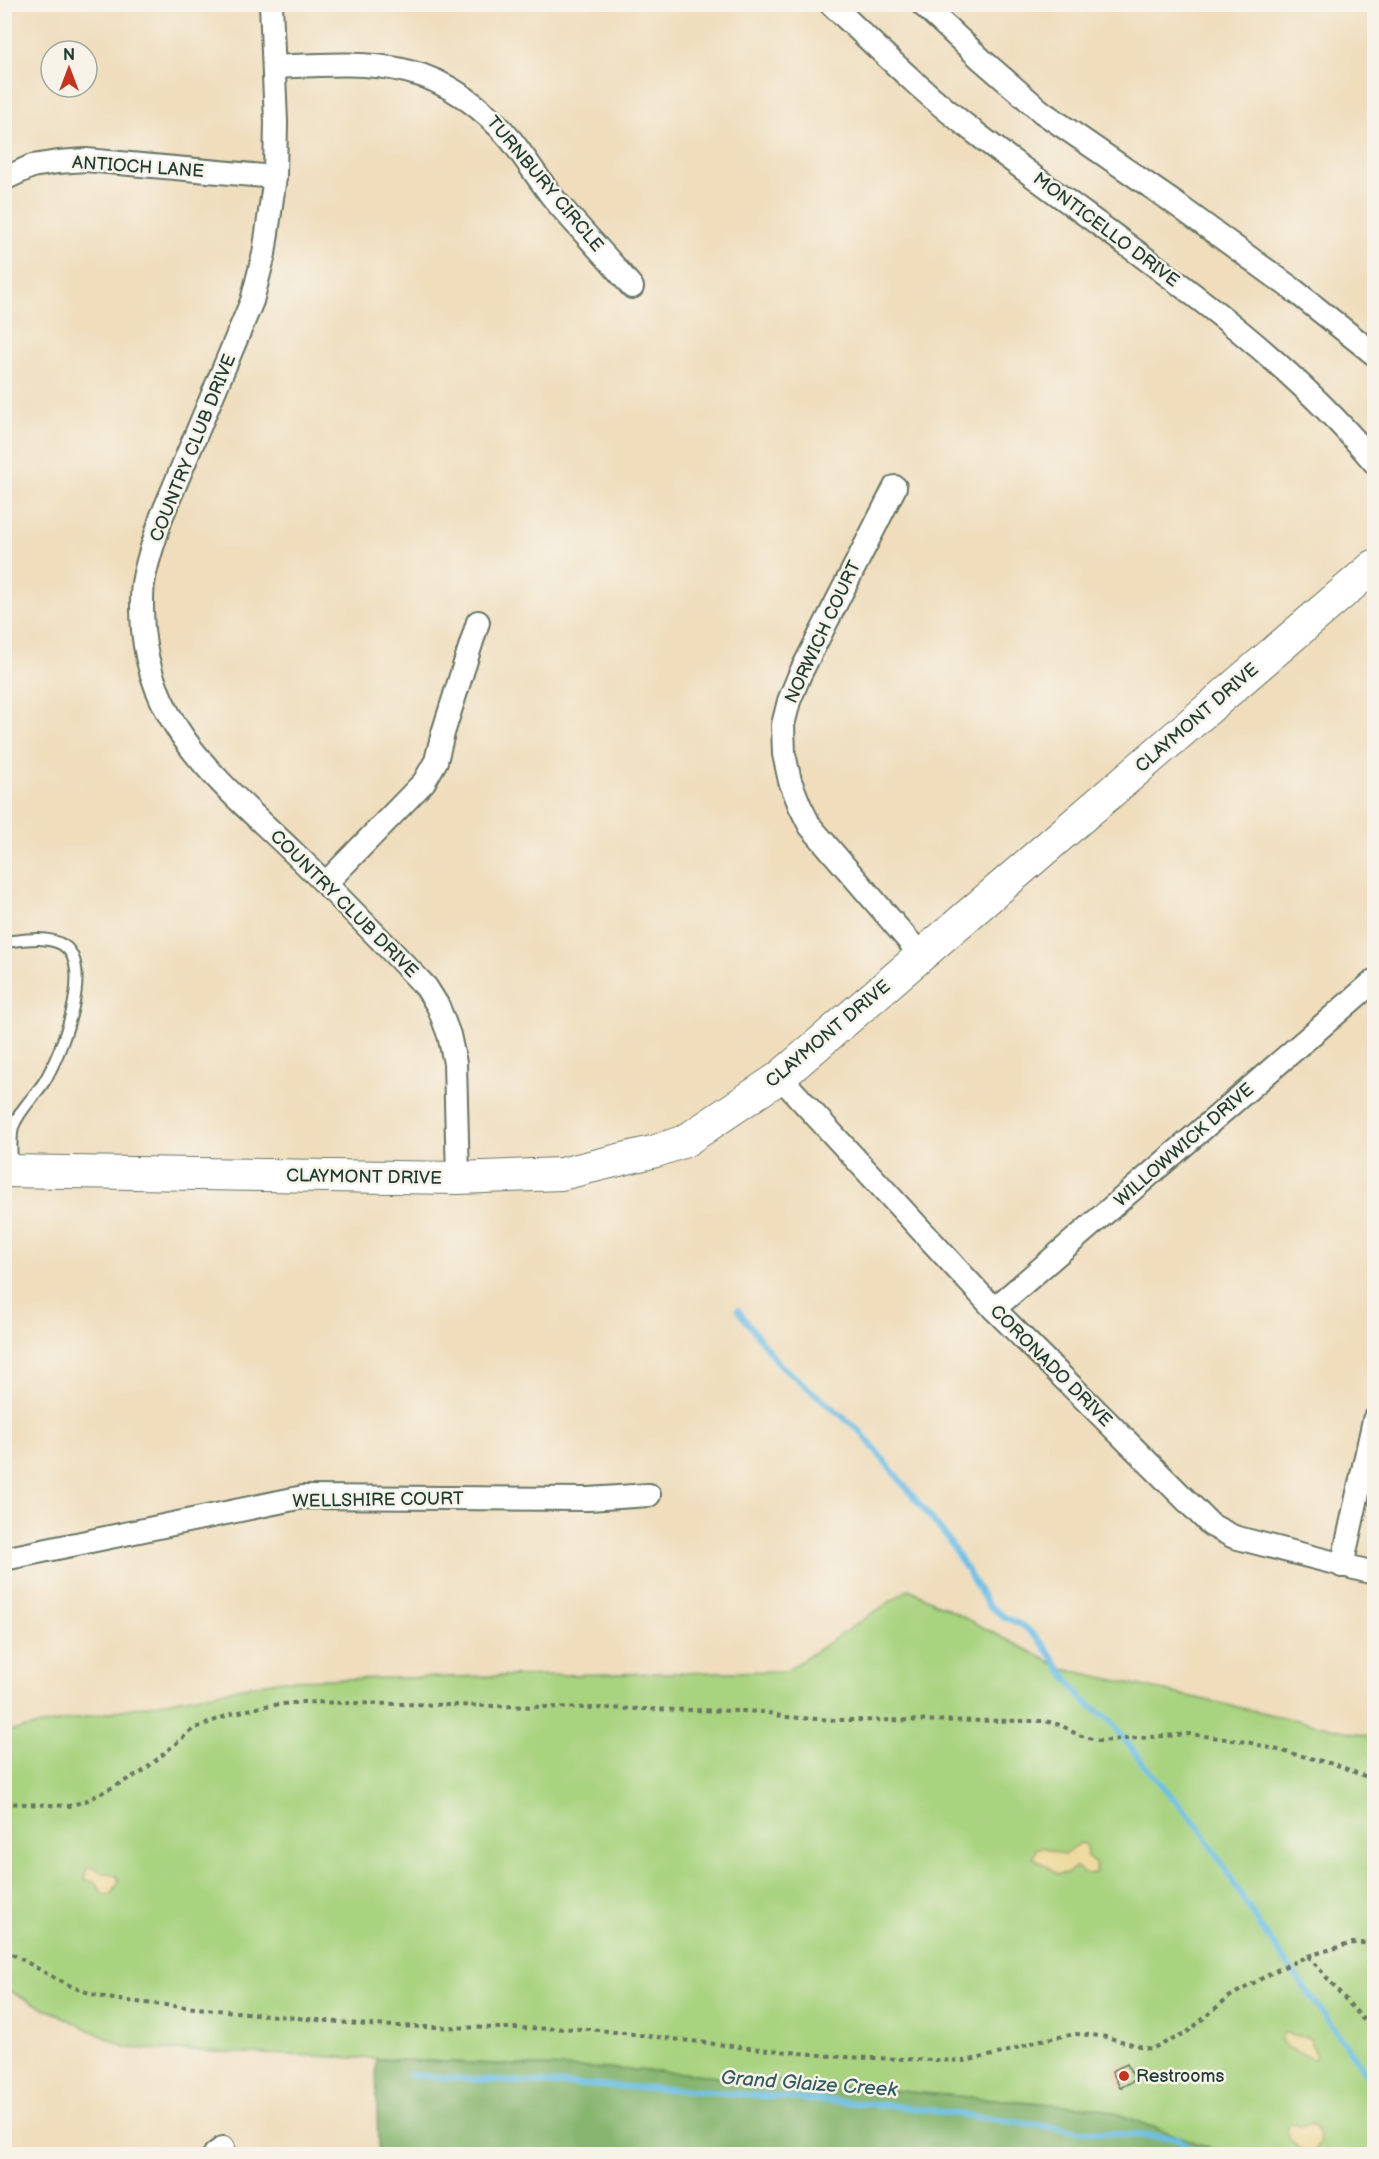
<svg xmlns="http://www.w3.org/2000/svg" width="1379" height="2159" viewBox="0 0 1379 2159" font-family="'Balsamiq Sans',sans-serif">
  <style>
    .green { fill: #a8d37f; stroke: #64885a; stroke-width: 1.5 }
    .forest { fill: #86b56e; stroke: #527951; stroke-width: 1.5 }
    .sand { fill: #eeda9e; stroke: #868c69; stroke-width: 1.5 }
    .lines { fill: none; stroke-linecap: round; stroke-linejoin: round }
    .stream { stroke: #6cbfe8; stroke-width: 6 }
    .building { fill: #d1a771 }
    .lane-casing { stroke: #687564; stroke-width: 14 }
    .street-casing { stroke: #687564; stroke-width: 26 }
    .secondary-casing { stroke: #687564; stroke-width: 34 }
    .path { stroke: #687564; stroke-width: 4; stroke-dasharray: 4.5 4.5; stroke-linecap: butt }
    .lane { stroke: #fff; stroke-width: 10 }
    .street { stroke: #fff; stroke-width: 22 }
    .secondary { stroke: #fff; stroke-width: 32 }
    .poi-dot { fill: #c8321e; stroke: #f7f3e8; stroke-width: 2 }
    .labels { text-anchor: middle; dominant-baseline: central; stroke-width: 5; stroke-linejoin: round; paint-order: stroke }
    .street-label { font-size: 18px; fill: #1f3d34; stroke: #f7f3e8 }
    .poi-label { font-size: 18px; fill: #1f3d34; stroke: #f7f3e8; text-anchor: start }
    .water-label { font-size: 20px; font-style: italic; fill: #325e61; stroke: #f7f3e8 }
  </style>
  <rect width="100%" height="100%" fill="#f7f3e8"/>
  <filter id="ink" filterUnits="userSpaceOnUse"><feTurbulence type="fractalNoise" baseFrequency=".0167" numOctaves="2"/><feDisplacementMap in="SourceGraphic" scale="12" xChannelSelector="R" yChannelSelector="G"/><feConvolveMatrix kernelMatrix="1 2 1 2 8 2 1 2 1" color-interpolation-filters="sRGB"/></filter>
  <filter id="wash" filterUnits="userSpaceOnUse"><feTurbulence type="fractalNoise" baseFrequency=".008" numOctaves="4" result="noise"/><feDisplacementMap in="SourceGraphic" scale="24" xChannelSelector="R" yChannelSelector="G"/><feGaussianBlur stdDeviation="1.35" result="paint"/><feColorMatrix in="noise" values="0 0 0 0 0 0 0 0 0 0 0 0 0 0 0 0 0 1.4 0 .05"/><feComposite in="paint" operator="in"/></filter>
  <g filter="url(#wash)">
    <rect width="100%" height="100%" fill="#efddbc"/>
    <path class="green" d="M909 1589 1064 1669 1374 1737V2154H1227L1101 2108 657 2071 127 2048 5 1989 4 1732 282 1680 786 1671Z"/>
    <path class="forest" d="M376 2059 657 2071 1101 2108 1227 2154H378Z"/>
    <g class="sand">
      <path d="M1079 1843 1086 1845 1087 1857 1096 1865V1872C1087 1877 1083 1871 1076 1867L1067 1873 1058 1874 1033 1857 1036 1849C1048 1844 1053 1854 1064 1855Z"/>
      <path d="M87 1867 98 1869 103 1874 116 1875 119 1881 111 1895C100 1896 101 1889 95 1882L84 1880Z"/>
      <path d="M1285 2032 1293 2036 1307 2037 1311 2040 1316 2057 1313 2059C1302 2052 1287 2052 1280 2039Z"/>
      <path d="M1294 2124 1300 2126 1310 2124C1323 2130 1322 2143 1313 2153L1307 2154C1297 2145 1282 2140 1289 2125Z"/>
    </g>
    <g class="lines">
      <g class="stream">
        <path d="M738 1310 778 1363 860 1431 948 1539 988 1605 1003 1616 1025 1627 1042 1643 1083 1700 1111 1721 1144 1765 1200 1828 1260 1926 1374 2084"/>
        <path d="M410 2075 496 2081 670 2089 897 2106 1088 2132 1177 2138 1197 2154"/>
      </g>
    </g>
    <g id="blocks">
      <path class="building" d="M1127 2064 1135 2080 1120 2088 1112 2071Z"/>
    </g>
  </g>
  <g filter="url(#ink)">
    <use href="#blocks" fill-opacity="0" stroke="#687564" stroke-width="1.5"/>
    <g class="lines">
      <defs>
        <path id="lane" d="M4 942C23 940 46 935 63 945 96 966 60 1056 44 1082 35 1096 19 1110 13 1127 10 1139 12 1155 12 1168"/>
        <g id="street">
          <path d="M271 4 276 122 275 177 264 254 252 301 161 518C155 540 146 562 143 584 141 599 142 615 143 630 152 731 224 785 292 851 338 895 382 941 426 987L438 1006 449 1035 455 1063 458 1178"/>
          <path d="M831 4C879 49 925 95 977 134 1111 238 1265 331 1374 462"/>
          <path d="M922 4 982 60 1042 112 1173 202 1295 291 1374 354"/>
          <path d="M275 67C317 65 365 61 406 71 447 80 485 109 511 140 526 159 539 180 554 199 580 229 607 257 632 287"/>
          <path d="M4 179 32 166 58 162 86 160 275 177"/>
          <path d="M895 487 800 674 789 701 783 725 784 754 790 781 800 806 810 826 921 955"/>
          <path d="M326 883 424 782 436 761 443 733 478 622"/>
          <path d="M780 1077 994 1309 1211 1525 1234 1537 1374 1573"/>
          <path d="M994 1309 1374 981"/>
          <path d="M4 1559 303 1497 588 1499 649 1495"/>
          <path d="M1342 1566 1374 1420"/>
          <path d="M215 2154 223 2148"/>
        </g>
        <path id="secondary" d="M4 1171 458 1178 561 1174 656 1151 685 1141 780 1077 1374 566"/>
      </defs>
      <use href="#lane" class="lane-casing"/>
      <use href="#street" class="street-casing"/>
      <use href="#secondary" class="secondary-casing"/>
      <g class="path">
        <path d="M4 1803 69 1806 88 1800 142 1772 193 1729 231 1714 265 1706 302 1702 740 1711 765 1712 785 1717 833 1720 1045 1721 1061 1725 1078 1735 1099 1741 1190 1734 1247 1742 1337 1765 1374 1780"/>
        <path d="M4 1950C32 1964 59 1983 89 1993 107 1999 126 2001 145 2003L368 2025 427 2027 590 2029 749 2048 842 2057 965 2061 1002 2053 1041 2040 1076 2034 1102 2036 1151 2049 1185 2034 1229 1997 1275 1971 1308 1956 1353 1943H1374"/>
        <path d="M1308 1956 1374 2032"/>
      </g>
      <use href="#lane" class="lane"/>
      <use href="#street" class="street"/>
      <use href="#secondary" class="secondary"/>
    </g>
  </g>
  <circle class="poi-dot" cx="1124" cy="2076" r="6"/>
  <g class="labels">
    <g class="street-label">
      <text transform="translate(138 167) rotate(4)">ANTIOCH LANE</text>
      <text transform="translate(545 184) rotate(50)">TURNBURY CIRCLE</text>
      <text transform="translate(1106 230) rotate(37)">MONTICELLO DRIVE</text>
      <text transform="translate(193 448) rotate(-68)">COUNTRY CLUB DRIVE</text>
      <text transform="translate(823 632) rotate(-65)">NORWICH COURT</text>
      <text transform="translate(1197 718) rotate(-41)">CLAYMONT DRIVE</text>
      <text transform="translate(344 904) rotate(45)">COUNTRY CLUB DRIVE</text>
      <text transform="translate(828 1034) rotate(-40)">CLAYMONT DRIVE</text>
      <text transform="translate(1184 1145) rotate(-41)">WILLOWWICK DRIVE</text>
      <text transform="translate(364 1177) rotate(1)">CLAYMONT DRIVE</text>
      <text transform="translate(1051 1366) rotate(45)">CORONADO DRIVE</text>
      <text transform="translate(378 1500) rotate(-1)">WELLSHIRE COURT</text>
    </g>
    <g class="poi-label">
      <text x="1136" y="2076">Restrooms</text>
    </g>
    <g class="water-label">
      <text transform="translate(809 2084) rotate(4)">Grand Glaize Creek</text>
    </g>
  </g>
  <rect width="1379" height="2159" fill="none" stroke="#f7f3e8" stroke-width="24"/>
  <g transform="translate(69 69)"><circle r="28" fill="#f7f3e8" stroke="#a1aaa0" stroke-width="1.5"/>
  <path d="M0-4.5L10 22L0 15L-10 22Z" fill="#c8321e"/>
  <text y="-9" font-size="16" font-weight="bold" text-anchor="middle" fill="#1f3d34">N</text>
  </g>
</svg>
